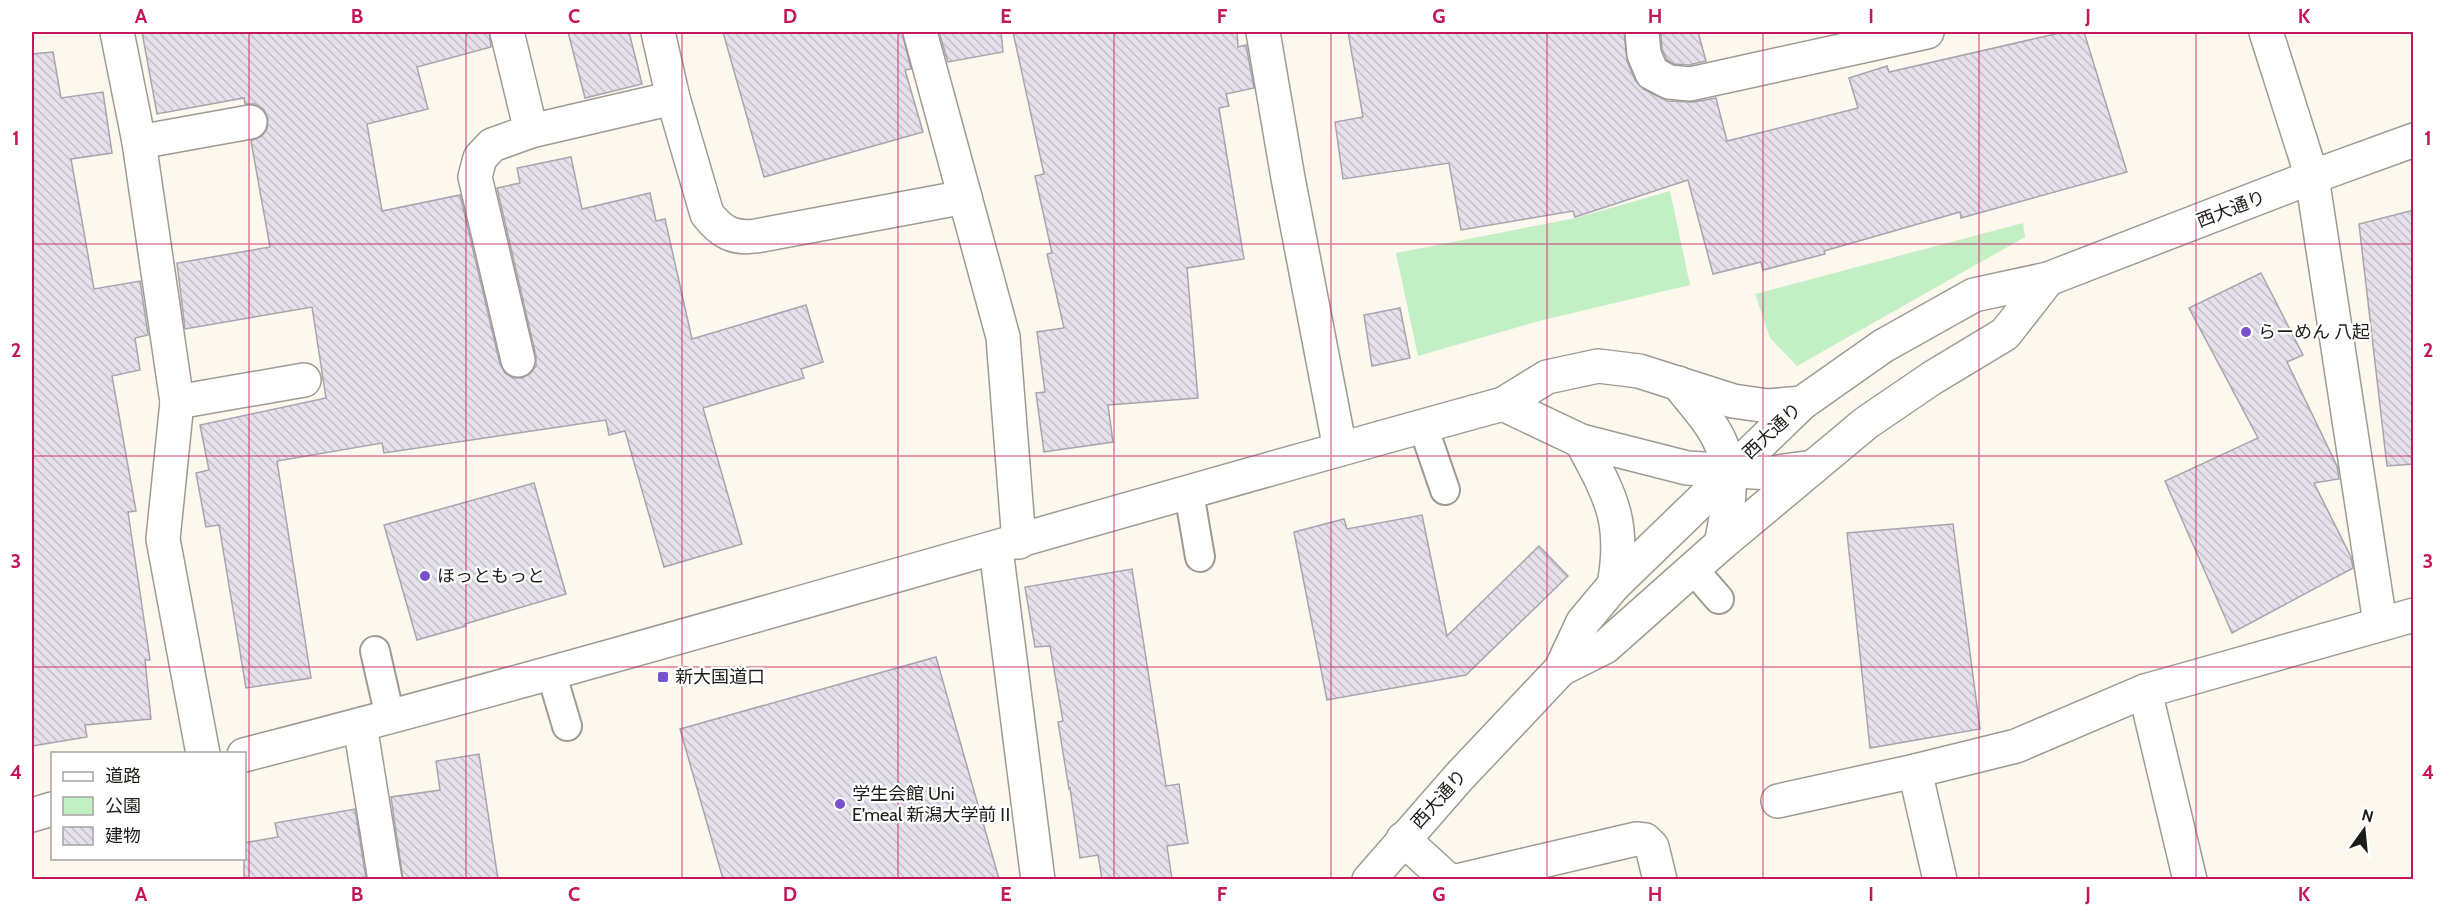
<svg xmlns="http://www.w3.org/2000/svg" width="2445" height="911" viewBox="0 0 2445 911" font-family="Cabin,'Noto Sans JP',sans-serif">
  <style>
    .green { fill: #c2efc3 }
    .building { fill: url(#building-back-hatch); stroke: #a8a4ad; stroke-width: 1.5 }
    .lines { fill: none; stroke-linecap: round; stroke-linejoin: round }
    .service-casing { stroke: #a09b92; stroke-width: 32 }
    .minor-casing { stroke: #a09b92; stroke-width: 36 }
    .tertiary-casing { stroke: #a09b92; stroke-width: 36 }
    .service { stroke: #fff; stroke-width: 28 }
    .minor { stroke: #fff; stroke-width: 33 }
    .tertiary { stroke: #fff; stroke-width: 33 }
    .grid { fill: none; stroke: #c2185b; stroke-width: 1.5; stroke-opacity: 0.55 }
    .poi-dot { fill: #7752cc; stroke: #fff; stroke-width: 2 }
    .labels { text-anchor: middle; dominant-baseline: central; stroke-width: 4.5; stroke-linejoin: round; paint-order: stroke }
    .street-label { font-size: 18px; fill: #1d1c18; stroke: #fff }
    .poi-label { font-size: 18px; fill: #1d1c18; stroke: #fff; text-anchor: start }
    .neatline { fill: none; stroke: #c2185b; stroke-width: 2 }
    .grid-label { font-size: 20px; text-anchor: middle; font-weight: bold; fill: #c2185b }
  </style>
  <defs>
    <pattern id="building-back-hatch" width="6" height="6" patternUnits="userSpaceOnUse" patternTransform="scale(1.5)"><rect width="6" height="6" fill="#e5e1eb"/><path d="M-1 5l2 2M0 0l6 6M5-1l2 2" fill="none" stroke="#c4c0c9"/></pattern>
  </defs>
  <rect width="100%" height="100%" fill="#fcf8ed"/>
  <g class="green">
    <path d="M1670 191 1690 285 1539 321 1418 356 1396 253 1576 218Z"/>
    <path d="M2023 223 2025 237 1797 366 1770 338 1755 294Z"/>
  </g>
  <g class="building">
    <path d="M142 32H489L491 47 417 67 428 109 367 124 382 211 460 195 500 364 505 373 513 378H522L530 374 536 366V356L497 188 520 183 517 168 571 157 582 209 650 193 656 221 665 219 692 339 806 305 823 362 801 369 804 378 703 408 742 544 664 567 625 431 609 435 606 420 384 453 382 443 277 461 311 678 246 688 219 525 206 527 196 473 209 470 200 425 326 398 312 307 185 329 177 263 270 247 251 141 262 136 267 129 268 119 264 110 256 104H245L244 98 157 114Z"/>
    <path d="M568 32H629L642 84 585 98Z"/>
    <path d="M723 32H902L911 69 905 70 923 132 764 177Z"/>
    <path d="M939 32H1001L1003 52 948 62Z"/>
    <path d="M1013 32H1237L1238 47 1246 45 1254 88 1226 94 1229 106 1219 108 1244 259 1187 268 1198 398 1108 405 1113 442 1044 452 1036 393 1045 392 1037 332 1064 328 1047 254 1052 253 1035 176 1044 174Z"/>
    <path d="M1348 32H1624L1627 61 1635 80 1643 89 1667 101 1694 102 1716 98 1727 141 1858 108 1849 78 1887 66 1889 72 2064 32H2084L2127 172 1961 218 1960 212 1824 251 1825 254 1763 270 1761 262 1713 274 1688 180 1575 217 1573 211 1461 230 1449 163 1343 179 1335 122 1363 117Z"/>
    <path d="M1661 32H1698L1706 61 1689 65 1674 64 1667 60 1662 49Z"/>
    <path d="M53 52 61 98 103 92 112 153 71 159 94 289 140 281 148 335 135 338 140 370 112 376 136 511 128 512 150 660H145L151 719 85 725 87 737 32 746V54Z"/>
    <path d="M2414 210V464L2387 466 2359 224Z"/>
    <path d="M2261 273 2303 355 2287 362 2337 466 2339 479 2314 483 2351 557 2353 568 2232 633 2165 481 2258 438 2189 308Z"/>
    <path d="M1400 308 1410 358 1372 366 1364 315Z"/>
    <path d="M534 483 566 594 465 624 466 626 417 640 384 525Z"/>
    <path d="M1422 515 1447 636 1539 546 1568 576 1466 675 1327 700 1294 532 1344 519 1347 529Z"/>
    <path d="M1953 524 1980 729 1870 748 1847 533Z"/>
    <path d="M1132 569 1166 786 1179 784 1188 843 1167 846 1172 879H1102L1098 855 1080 858 1070 788 1069 789 1058 722 1063 721 1050 646 1035 647 1025 587Z"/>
    <path d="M936 657 999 879H723L680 729Z"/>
    <path d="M479 754 498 879H403L391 797 440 790 436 761Z"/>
    <path d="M355 809 366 879H244V843L278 837 275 823Z"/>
  </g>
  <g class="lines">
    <defs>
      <g id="service">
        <path d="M1423 426 1445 490"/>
        <path d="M1189 493 1200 557"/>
        <path d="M1693 569 1719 599"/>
        <path d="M375 651 390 717"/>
        <path d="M551 672 567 726"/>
      </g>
      <g id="minor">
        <path d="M117 32 139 142 177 402 163 539 203 754"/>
        <path d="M507 32 531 131"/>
        <path d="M658 32 673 98 707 214C721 232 733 239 756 236L965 197"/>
        <path d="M920 32 1003 337 1019 542"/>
        <path d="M1263 32 1288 178 1340 449"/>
        <path d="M1642 32 1644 54 1652 73 1669 82 1690 84 1927 32"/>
        <path d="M2266 32 2312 177 2380 623"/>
        <path d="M139 142 250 122"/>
        <path d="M518 360 475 177 480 158 492 145 531 131 673 98"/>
        <path d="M177 402 304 380"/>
        <path d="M996 549 1038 880"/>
        <path d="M2145 691 2190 880"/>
        <path d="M360 725 385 880"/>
        <path d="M1915 771 1940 880"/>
        <path d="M1778 801 1915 771 2016 746 2145 691 2414 615"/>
        <path d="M1403 839 1448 880"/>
        <path d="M1461 880 1636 839 1645 840 1652 847 1660 880"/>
      </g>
      <g id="tertiary">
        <path d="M1678 383C1692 402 1712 422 1721 444 1735 476 1728 511 1721 544"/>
        <path d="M1503 404 1581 441 1687 468 1771 473 1813 467"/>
        <path d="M1581 441C1610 495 1626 521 1614 585"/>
        <path d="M1561 669 1605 647 1721 544 1866 423 1932 378 2005 334 2048 279"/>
        <path d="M244 755C666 646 1083 519 1503 404L1547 377 1598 366 1639 371 1733 401 1768 406 1802 403"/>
        <path d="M32 815 52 809"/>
        <path d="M1369 880 1459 777 1561 669 1583 622 1614 585 1802 403 1883 346 1974 295 2048 279 2312 177 2414 140"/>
      </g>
    </defs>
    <use href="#service" class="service-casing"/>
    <use href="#minor" class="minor-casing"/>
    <use href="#tertiary" class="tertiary-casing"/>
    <use href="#service" class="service"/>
    <use href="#minor" class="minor"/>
    <use href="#tertiary" class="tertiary"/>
  </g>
  <path class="grid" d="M249 32V880M466 32V880M682 32V880M898 32V880M1114 32V880M1331 32V880M1547 32V880M1763 32V880M1979 32V880M2196 32V880M32 244H2414M32 456H2414M32 667H2414"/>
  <g class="poi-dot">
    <circle cx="2246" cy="332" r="6"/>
    <circle cx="425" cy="576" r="6"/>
    <rect x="657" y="671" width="12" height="12" rx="3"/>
    <circle cx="840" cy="804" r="6"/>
  </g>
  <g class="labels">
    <g class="street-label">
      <text transform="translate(2231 209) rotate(-21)">西大通り</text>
      <text transform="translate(1772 431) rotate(-43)">西大通り</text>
      <text transform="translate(1439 799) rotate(-48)">西大通り</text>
    </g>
    <g class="poi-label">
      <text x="2258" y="332">らーめん 八起</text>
      <text x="437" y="576">ほっともっと</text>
      <text x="675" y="677">新大国道口</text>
      <text x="852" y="794">学生会館 Uni<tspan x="852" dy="21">E’meal 新潟大学前Ⅱ</tspan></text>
    </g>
  </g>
  <rect width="2445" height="911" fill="none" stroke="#ffffff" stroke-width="66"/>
  <rect x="51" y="752" width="195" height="108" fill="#ffffff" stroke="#a5a4a3" stroke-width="1.5"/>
  <rect x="63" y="772" width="30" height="9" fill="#ffffff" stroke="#a5a4a3" stroke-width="1.5"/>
  <text x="105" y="782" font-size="18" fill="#1d1c18">道路</text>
  <rect x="63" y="797" width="30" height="18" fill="#c2efc3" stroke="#a5a4a3" stroke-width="1.5"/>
  <text x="105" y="812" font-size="18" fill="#1d1c18">公園</text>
  <rect x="63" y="827" width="30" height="18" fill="url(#building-back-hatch)" stroke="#a5a4a3" stroke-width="1.5"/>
  <text x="105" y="842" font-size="18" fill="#1d1c18">建物</text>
  <g transform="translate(2364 830) rotate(15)" stroke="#ffffff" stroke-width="4.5" paint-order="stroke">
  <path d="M0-4.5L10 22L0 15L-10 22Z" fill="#1d1c18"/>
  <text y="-9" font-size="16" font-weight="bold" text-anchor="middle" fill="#1d1c18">N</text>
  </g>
  <rect x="33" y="33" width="2379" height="845" class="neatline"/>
  <g class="grid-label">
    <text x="141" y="23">A</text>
    <text x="357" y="23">B</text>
    <text x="574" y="23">C</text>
    <text x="790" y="23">D</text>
    <text x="1006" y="23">E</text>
    <text x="1222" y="23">F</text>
    <text x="1439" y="23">G</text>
    <text x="1655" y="23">H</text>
    <text x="1871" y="23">I</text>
    <text x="2088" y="23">J</text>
    <text x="2304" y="23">K</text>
    <text x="16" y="145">1</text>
    <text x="2428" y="145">1</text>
    <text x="16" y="357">2</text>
    <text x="2428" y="357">2</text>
    <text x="16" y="568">3</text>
    <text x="2428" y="568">3</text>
    <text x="16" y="779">4</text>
    <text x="2428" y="779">4</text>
    <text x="141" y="901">A</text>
    <text x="357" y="901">B</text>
    <text x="574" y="901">C</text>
    <text x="790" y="901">D</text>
    <text x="1006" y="901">E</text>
    <text x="1222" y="901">F</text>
    <text x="1439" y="901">G</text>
    <text x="1655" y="901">H</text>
    <text x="1871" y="901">I</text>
    <text x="2088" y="901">J</text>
    <text x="2304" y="901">K</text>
  </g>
</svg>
